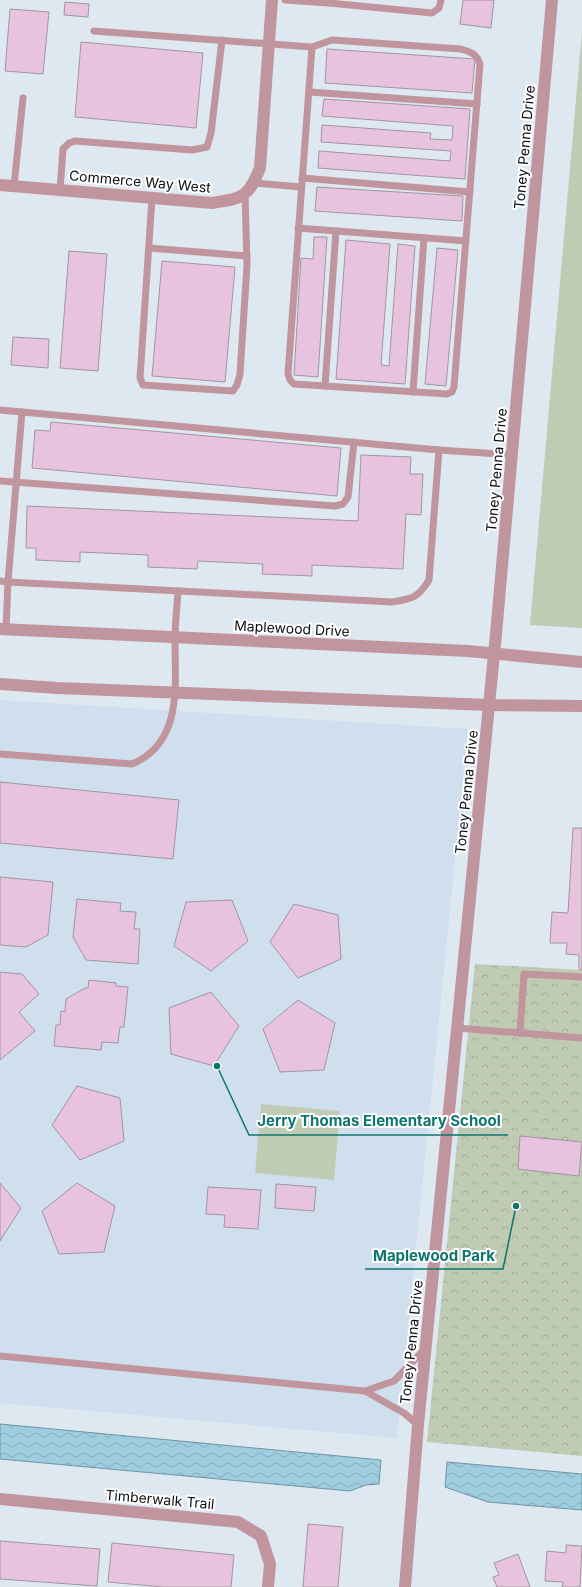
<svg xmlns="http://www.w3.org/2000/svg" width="582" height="1587" viewBox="0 0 582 1587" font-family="Inter,sans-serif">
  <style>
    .built { fill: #cfdfee }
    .grass { fill: #c0cbb4 }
    .park { fill: url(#park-crowns) }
    .water { fill: url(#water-waves); stroke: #7194a1 }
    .building { fill: #e8c3e0; stroke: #a0969d }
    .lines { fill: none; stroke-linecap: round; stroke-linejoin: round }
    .service { stroke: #c0959d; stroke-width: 7 }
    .minor { stroke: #c0959d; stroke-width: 12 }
    .tertiary { stroke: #c0959d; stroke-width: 12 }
    .labels { text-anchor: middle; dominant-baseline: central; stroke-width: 4; stroke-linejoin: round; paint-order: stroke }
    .street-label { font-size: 14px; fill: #0b0e11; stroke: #fff }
    .leader { fill: none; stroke: #0f766e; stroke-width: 1.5 }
    .callout-dot { fill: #0f766e; stroke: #fff; stroke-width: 1.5 }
    .callout-label { font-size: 15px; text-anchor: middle; font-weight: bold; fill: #0f766e; stroke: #fff; stroke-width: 4; stroke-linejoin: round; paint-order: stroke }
  </style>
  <defs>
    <pattern id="park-crowns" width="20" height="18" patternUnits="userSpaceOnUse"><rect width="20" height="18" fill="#c0cbb4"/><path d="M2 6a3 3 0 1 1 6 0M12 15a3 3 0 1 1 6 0" fill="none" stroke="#a4ad9a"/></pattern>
    <pattern id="water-waves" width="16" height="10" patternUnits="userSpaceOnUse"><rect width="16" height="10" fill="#9dcddf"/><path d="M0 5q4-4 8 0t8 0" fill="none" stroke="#86afbe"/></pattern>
  </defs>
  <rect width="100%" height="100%" fill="#dee8f1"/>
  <path class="built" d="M0 700 468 729 397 1438 0 1403Z"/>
  <g class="grass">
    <path d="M582 31V628L530 625Z"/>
    <path d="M261 1104 340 1111 334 1180 255 1173Z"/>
  </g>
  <path class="park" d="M475 964 582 970V1456L427 1442Z"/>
  <g class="water">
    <path d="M0 1424 381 1460 379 1484 366 1485 350 1491 0 1459Z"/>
    <path d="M447 1462 582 1474V1510L488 1502 445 1487Z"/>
  </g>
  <g class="building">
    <path d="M463 0H494L491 28 460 24Z"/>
    <path d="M65 2 89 4 88 17 64 15Z"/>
    <path d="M10 9 49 12 43 74 5 71Z"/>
    <path d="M81 42 203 53 196 128 75 117Z"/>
    <path d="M327 49 475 59 472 93 325 83Z"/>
    <path d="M324 99 470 109 465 179 318 168 319 151 450 161 451 151 321 142 322 125 431 133 430 139 452 140 453 126 322 116Z"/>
    <path d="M317 187 463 196 462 221 315 211Z"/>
    <path d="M314 237H327L318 377 294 375 301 258 313 259Z"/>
    <path d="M346 240 390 244 381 365 389 366 398 244 415 246 405 384 336 379Z"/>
    <path d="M437 248 458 250 446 386 425 384Z"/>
    <path d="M69 251 107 254 98 371 60 368Z"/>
    <path d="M162 261 235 267 225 382 152 376Z"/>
    <path d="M13 337 49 339 48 368 11 365Z"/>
    <path d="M51 422 341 448 337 496 32 468 35 430 50 431Z"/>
    <path d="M361 455 411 457 410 474H423L421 515 406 514 403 569 312 565V576L262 574 263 564 198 561 197 569 148 567V555L80 552V562L36 560V548H26L27 506 358 521Z"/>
    <path d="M0 782 179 800 173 859 0 843Z"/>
    <path d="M573 828H582V970L579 969V955L566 954 567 943H550L552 912 568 913Z"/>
    <path d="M0 877 53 882 48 935 26 947 0 945Z"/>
    <path d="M77 899 121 903 120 911 136 912 134 929H140L138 964 86 960 73 937Z"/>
    <path d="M232 900 248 941 211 971 174 946 186 902Z"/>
    <path d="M294 904 338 915 341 959 298 978 270 942Z"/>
    <path d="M0 972 22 974 39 994 19 1012 35 1031 0 1060Z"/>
    <path d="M89 980 116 983V986L128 987 124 1027H120L118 1043 102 1042 101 1050 54 1046 56 1025H60L61 1011 65 1012 66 999 85 988H88Z"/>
    <path d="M211 992 239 1026 214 1066 171 1054 169 1008Z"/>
    <path d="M298 1000 335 1023 324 1070 280 1072 263 1029Z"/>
    <path d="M77 1086 120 1098 124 1141 80 1160 52 1125Z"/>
    <path d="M520 1136 582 1142 579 1176 518 1169Z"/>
    <path d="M0 1183 21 1208 0 1241Z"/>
    <path d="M77 1183 115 1206 104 1252 59 1254 42 1211Z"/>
    <path d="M276 1184 316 1187 314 1211 275 1208Z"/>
    <path d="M208 1187 261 1190 258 1229 224 1227 225 1215 206 1214Z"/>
    <path d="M308 1524 343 1527 338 1587H303Z"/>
    <path d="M0 1541 100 1549 97 1586 0 1579Z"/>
    <path d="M112 1543 234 1555 231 1587H162L108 1582Z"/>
    <path d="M566 1545 582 1546 580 1587H562L563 1582 545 1581 547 1551 566 1553Z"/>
    <path d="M518 1554 530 1587H497L493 1577 499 1575 494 1563Z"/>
  </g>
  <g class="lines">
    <g class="service">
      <path d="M285 0 329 3"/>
      <path d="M329 0V3L432 13 439 8 441 0"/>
      <path d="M94 31 312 47 288 374 290 380 294 384 447 394 452 392 454 387 480 64C477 54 471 52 461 49L332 40 312 47"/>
      <path d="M309 92 477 104"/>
      <path d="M302 178 470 192"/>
      <path d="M254 183 301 187"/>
      <path d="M14 186 23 98"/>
      <path d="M60 190 63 149 69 143 75 141 192 150 207 147 211 133 222 40"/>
      <path d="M152 198 140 378 143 385 233 391 237 385 240 374 247 265 245 194"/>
      <path d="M298 228 466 241"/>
      <path d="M149 248 247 256"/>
      <path d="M325 386 336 231"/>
      <path d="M413 392 424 238"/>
      <path d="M0 410 22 412 8 582 0 581"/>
      <path d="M22 412 439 450"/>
      <path d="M0 481 335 506 343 504 348 497 354 442"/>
      <path d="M6 629 8 582 392 602C412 599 418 598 429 580L439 450 512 455"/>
      <path d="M0 754 132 764C183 743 175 685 175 640 175 624 177 607 178 591"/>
      <path d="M457 1028 582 1038"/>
      <path d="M520 1033 524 974 582 977"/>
      <path d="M0 1356 365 1391 404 1413 418 1425"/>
      <path d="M365 1391 394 1381 426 1348"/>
    </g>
    <g class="minor">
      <path d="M0 185 212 203C243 198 248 198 260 168L272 0"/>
      <path d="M0 1499 238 1522 261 1536 270 1564 268 1587"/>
    </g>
    <g class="tertiary">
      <path d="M0 629 468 651 582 662"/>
      <path d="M0 684 57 688 489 705 582 706"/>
      <path d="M405 1587 418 1425 496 634 552 0"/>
    </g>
  </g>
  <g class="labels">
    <g class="street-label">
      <text transform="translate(524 147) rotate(-85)">Toney Penna Drive</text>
      <text transform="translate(140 181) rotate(5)">Commerce Way West</text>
      <text transform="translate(496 470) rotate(-85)">Toney Penna Drive</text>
      <text transform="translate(292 628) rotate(3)">Maplewood Drive</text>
      <text transform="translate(466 792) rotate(-84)">Toney Penna Drive</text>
      <text transform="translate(411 1342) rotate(-84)">Toney Penna Drive</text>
      <text transform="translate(160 1499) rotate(5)">Timberwalk Trail</text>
    </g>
  </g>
  <path class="leader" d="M217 1066L249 1135H508M516 1206L503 1269H365"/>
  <g class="callout-dot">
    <circle cx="217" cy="1066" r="4"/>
    <circle cx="516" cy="1206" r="4"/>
  </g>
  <g class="callout-label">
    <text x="379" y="1126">Jerry Thomas Elementary School</text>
    <text x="434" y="1261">Maplewood Park</text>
  </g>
</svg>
